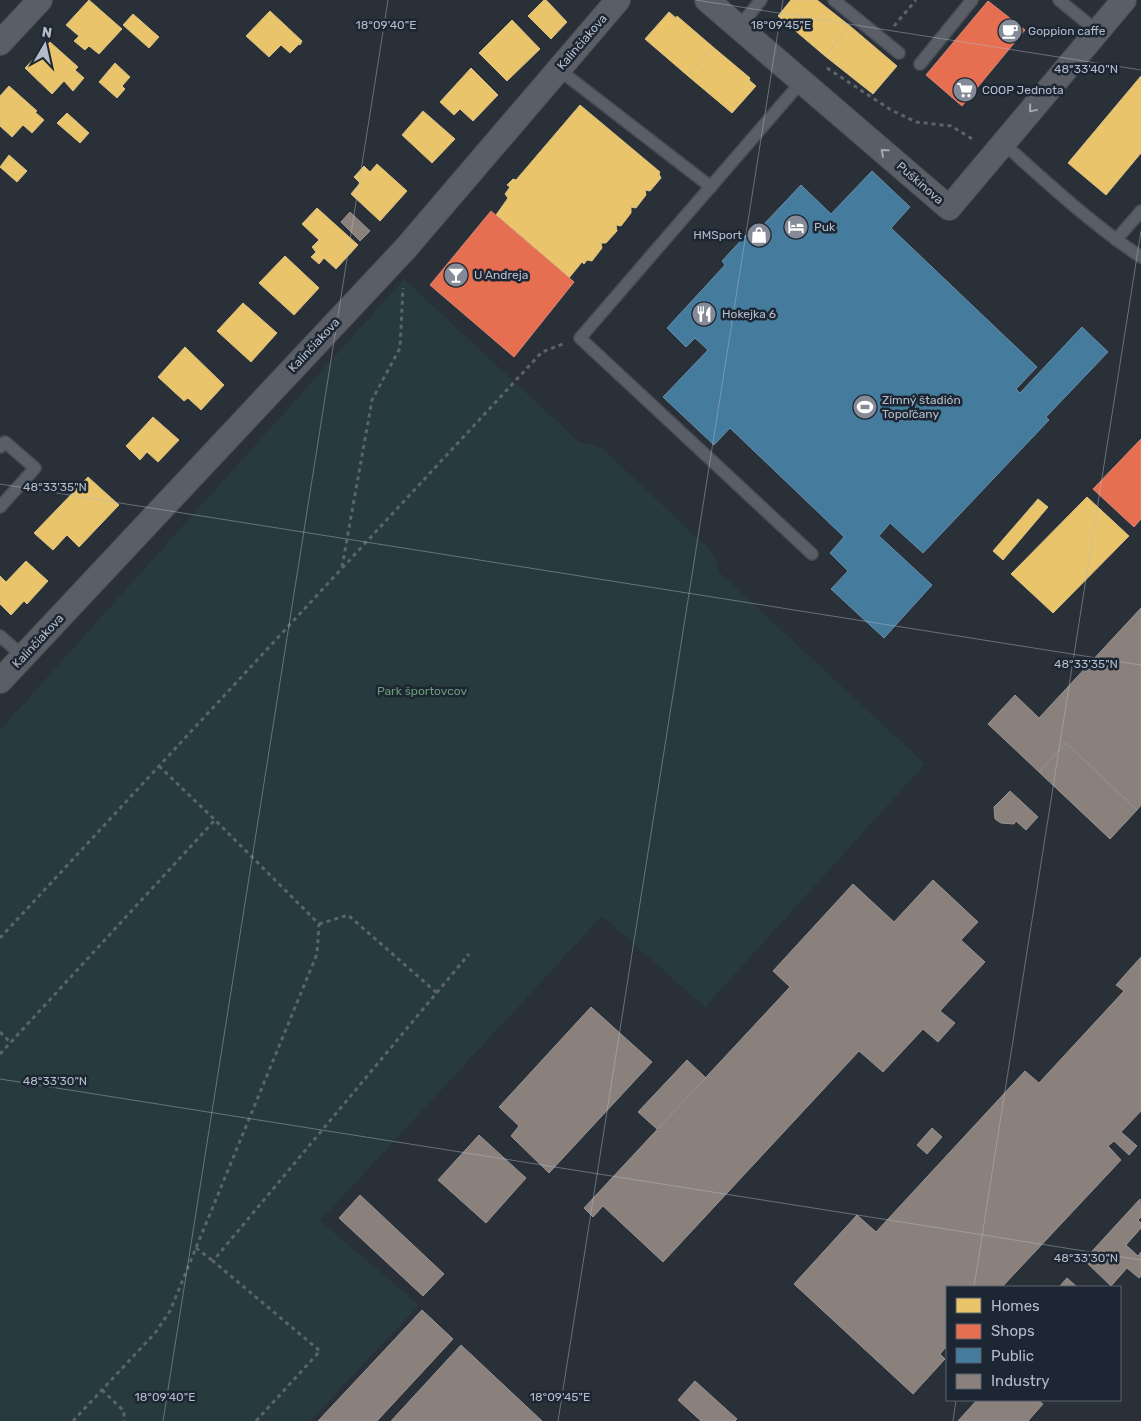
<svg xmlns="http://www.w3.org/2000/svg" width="1141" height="1421" viewBox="0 0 1141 1421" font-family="Rubik,sans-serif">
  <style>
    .green { fill: #273a3e }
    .homes { fill: #e9c46a; stroke: #d9c286 }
    .shops { fill: #e76f51; stroke: #d88675 }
    .public { fill: #457b9d; stroke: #668eaa }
    .industry { fill: #8a817c; stroke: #979393 }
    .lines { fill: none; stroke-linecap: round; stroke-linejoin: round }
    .lane-casing { stroke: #484c53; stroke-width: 14 }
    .street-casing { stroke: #484c53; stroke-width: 26 }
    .path { stroke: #5d636a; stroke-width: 3; stroke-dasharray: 4 4; stroke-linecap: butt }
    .lane { stroke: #5a5e66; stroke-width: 11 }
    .street { stroke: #5a5e66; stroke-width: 24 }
    .oneway { stroke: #a2a9b5 }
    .ticks { fill: none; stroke: #b4bcc9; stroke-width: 1; stroke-opacity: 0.45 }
    .labels { text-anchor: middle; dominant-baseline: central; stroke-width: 5; stroke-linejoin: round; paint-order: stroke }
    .poi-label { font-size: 12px; fill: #b4bcc9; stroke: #1d2633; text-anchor: start }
    .street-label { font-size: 12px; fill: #b4bcc9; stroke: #1d2633 }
    .park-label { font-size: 12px; fill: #6b9a76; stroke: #1d2633 }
    .ticks-label { font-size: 12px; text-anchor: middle; fill: #b4bcc9; stroke: #1d2633; stroke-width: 5; stroke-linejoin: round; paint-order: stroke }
  </style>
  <rect width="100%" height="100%" fill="#2a3038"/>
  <path class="green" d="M404 279 580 443 592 444 604 450 709 549 716 560 719 572 925 764 705 1007 602 916 320 1221 419 1305 310 1421H0V730Z"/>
  <g class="homes">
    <path d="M89 0 122 29 99 54 89 46 85 50 74 41 79 36 66 25Z"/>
    <path d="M544 0H546L567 22 551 39 528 16Z"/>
    <path d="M791 0H817L850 26 825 56 778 16Z"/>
    <path d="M270 11 302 41 300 45 299 44 290 53 281 45 269 57 246 36Z"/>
    <path d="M669 12 676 18 677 16 713 47 688 76 645 39Z"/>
    <path d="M133 14 159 37 149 48 123 25Z"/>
    <path d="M512 20 540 49 507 81 479 53Z"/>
    <path d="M850 26 897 66 873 94 825 56Z"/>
    <path d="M50 42 78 67 75 70 84 78 73 91 64 81 52 94 25 68Z"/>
    <path d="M713 47 750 78 749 80 756 86 732 113 688 76Z"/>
    <path d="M115 63 130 77 122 86 125 89 117 98 99 82Z"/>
    <path d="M471 68 498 95 473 121 460 109 454 115 440 102Z"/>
    <path d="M1141 76V153L1106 195 1068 163Z"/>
    <path d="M9 86 37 111 35 112 44 120 32 133 23 125 12 137 0 126V96Z"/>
    <path d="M580 105 660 172 659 174 661 178 650 191 645 190 646 195 636 208 631 207V213L621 226 616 225 617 231 606 243H601L602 248 592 261 587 260 584 264 582 262 569 278 496 215 508 198 505 194 510 187 507 185 513 179 516 180Z"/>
    <path d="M423 111 455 139 432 163 402 135Z"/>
    <path d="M67 113 89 133 80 143 57 123Z"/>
    <path d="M9 155 27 171 17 182 0 167Z"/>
    <path d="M377 164 407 191 380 221 351 194 360 183 354 177 364 166 370 172Z"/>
    <path d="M317 208 358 245 336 269 324 258 319 264 311 257 316 252 312 247 319 240 302 224Z"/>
    <path d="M285 256 319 288 294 315 259 283Z"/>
    <path d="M243 303 277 333 251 362 217 331Z"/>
    <path d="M185 347 224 385 201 410 188 398 184 401 158 377Z"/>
    <path d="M153 417 179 440 158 462 147 452 140 460 126 446Z"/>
    <path d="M88 477 119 505 79 547 67 535 53 550 34 533Z"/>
    <path d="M1087 497 1129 536 1053 613 1011 574Z"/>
    <path d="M1038 499 1048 507 1003 560 993 551Z"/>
    <path d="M26 561 48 581 27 604 24 601 11 615 0 604V576L6 582Z"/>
  </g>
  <g class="shops">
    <path d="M988 1 1025 30 962 106 926 75Z"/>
    <path d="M491 211 574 282 514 357 430 285Z"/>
    <path d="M1141 439V519L1134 527 1093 489Z"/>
  </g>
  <path class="public" d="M872 171 910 207 891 228 1037 367 1016 389 1020 393 1082 327 1108 352 1046 417 1049 420 923 553 890 523 879 536 932 585 884 638 831 589 848 571 830 553 844 537 730 428 714 445 663 397 708 350 695 338 686 347 667 328 725 265 722 261 746 235 750 239 801 185 831 214Z"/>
  <g class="industry">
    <path d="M350 212 370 231 360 241 341 222Z"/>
    <path d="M1141 608V805L1137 810 1066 743 1039 772 988 724 1015 695 1039 718Z"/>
    <path d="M1066 743 1137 810 1110 839 1039 772Z"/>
    <path d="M1010 791 1038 817 1026 830 1016 821 1014 824 1001 823 995 819 994 807Z"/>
    <path d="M933 880 978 922 961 940 985 962 940 1011 955 1023 938 1042 923 1029 883 1072 859 1051 663 1262 603 1206 593 1217 584 1208 790 987 773 971 853 884 894 922Z"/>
    <path d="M1141 957V1111L1121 1132 1137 1146 1129 1155 1114 1141 1108 1146 1121 1160 1002 1287H947V1346L940 1354 945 1359 913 1394 794 1284 857 1215 876 1232 1025 1071 1039 1083 1124 991 1116 985Z"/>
    <path d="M591 1007 652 1062 549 1173 511 1136 519 1126 499 1107Z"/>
    <path d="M687 1060 706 1078 657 1129 638 1112Z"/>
    <path d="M932 1128 942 1137 927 1154 917 1145Z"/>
    <path d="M479 1135 526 1178 486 1223 438 1180Z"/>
    <path d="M360 1195 444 1274 423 1296 339 1218Z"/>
    <path d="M1140 1199 1141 1217 1138 1220 1141 1223V1228L1126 1245 1138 1256 1141 1252V1276L1139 1278 1127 1268 1111 1286 1084 1260Z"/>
    <path d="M1067 1278 1077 1287H1059Z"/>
    <path d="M422 1310 453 1339 377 1421H318Z"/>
    <path d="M461 1345 542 1421H391Z"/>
    <path d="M695 1381 737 1419 735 1421H701L678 1400Z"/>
    <path d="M977 1400H1038L1043 1404 1028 1421H958Z"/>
  </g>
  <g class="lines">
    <defs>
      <g id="lane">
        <path d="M834 0 899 53"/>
        <path d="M1059 0 1097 31"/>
        <path d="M739 27 761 0"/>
        <path d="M920 64 972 0"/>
        <path d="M558 69 711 187"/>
        <path d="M802 81 580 338 812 554"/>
        <path d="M1003 143C1047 183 1092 224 1141 257"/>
        <path d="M1116 240 1141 211"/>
        <path d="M0 447 5 442 35 468 0 507"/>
        <path d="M0 636 23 656"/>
      </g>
      <g id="street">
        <path d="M707 0 949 208 1124 0"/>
        <path d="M0 43 40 0"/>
        <path d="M0 681 406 248 618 0"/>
      </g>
    </defs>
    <use href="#lane" class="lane-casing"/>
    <use href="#street" class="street-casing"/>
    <g class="path">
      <path d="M894 26 916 0"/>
      <path d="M827 68 891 110 916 122 951 126 974 140"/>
      <path d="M342 567 372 400 400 348 403 288"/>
      <path d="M159 766 215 820"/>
      <path d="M319 924 348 915 437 993"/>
      <path d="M0 938 542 352 563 344"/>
      <path d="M0 1032 10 1042"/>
      <path d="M0 1054 215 820 319 924 317 954 170 1311 155 1333 73 1421"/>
      <path d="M196 1248 213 1261"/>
      <path d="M102 1390 124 1411V1421"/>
      <path d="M256 1421 320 1351 213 1261 469 954"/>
    </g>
    <use href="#lane" class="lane"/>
    <use href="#street" class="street"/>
  </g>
  <defs><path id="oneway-chevron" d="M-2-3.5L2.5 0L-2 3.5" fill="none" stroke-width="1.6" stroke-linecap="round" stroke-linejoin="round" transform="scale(1.25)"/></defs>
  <g class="oneway">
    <use href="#oneway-chevron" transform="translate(1032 109) rotate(130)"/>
    <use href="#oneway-chevron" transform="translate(884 152) rotate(-139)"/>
  </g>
  <path class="ticks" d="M696 0 1141 70M0 484 1141 665M0 1079 1141 1260M974 1287 1141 231M163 1421 388 0M558 1421 783 0M953 1421 956 1400"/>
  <defs>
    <symbol id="cafe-disc" viewBox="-11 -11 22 22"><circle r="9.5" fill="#848b96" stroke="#1d2633"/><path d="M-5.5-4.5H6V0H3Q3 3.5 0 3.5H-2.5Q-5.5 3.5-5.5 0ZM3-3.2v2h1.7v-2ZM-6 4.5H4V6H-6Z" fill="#fff"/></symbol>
    <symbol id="supermarket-disc" viewBox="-11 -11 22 22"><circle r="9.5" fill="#848b96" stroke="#1d2633"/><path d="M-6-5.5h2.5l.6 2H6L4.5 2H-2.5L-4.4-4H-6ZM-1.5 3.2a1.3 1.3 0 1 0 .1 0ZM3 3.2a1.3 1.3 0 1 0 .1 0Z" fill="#fff"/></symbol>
    <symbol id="hotel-disc" viewBox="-11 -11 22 22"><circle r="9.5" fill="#848b96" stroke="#1d2633"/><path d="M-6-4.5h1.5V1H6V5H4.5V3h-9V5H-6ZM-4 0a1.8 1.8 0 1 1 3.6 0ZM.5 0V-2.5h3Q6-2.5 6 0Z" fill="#fff"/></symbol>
    <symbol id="shop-disc" viewBox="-11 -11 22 22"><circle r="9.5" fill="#848b96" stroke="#1d2633"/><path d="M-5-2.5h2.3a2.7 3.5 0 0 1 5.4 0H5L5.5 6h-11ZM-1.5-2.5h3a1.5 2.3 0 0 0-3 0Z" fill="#fff"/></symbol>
    <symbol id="bar-disc" viewBox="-11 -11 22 22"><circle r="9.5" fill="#848b96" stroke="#1d2633"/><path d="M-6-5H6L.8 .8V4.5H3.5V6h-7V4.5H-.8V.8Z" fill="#fff"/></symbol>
    <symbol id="restaurant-disc" viewBox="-11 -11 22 22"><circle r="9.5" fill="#848b96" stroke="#1d2633"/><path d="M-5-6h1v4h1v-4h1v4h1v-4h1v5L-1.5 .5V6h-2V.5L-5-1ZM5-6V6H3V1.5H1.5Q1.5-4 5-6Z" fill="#fff"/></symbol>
    <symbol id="stadium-disc" viewBox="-11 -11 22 22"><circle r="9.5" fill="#848b96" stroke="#1d2633"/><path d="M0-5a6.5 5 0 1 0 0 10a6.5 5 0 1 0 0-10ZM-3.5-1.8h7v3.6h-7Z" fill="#fff"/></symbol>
  </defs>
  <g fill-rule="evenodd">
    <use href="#cafe-disc" x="996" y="17" width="28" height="28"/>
    <use href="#supermarket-disc" x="951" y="76" width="28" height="28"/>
    <use href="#hotel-disc" x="782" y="213" width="28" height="28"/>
    <use href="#shop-disc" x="745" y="221" width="28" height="28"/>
    <use href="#bar-disc" x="442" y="261" width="28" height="28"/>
    <use href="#restaurant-disc" x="690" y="300" width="28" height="28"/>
    <use href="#stadium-disc" x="851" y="393" width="28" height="28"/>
  </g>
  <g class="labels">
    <g class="poi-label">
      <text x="1028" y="31">Goppion caffe</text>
      <text x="982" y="90">COOP Jednota</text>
      <text x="814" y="227">Puk</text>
      <text x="742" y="235" text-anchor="end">HMSport</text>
      <text x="474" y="275">U Andreja</text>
      <text x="722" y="314">Hokejka 6</text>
      <text x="882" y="400">Zimný štadión<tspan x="882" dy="14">Topoľčany</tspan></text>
    </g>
    <g class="street-label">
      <text transform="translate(582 42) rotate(-49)">Kalinčiakova</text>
      <text transform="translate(920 183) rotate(41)">Puškinova</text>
      <text transform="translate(314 345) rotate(-47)">Kalinčiakova</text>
      <text transform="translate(38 641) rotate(-47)">Kalinčiakova</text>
    </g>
    <g class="park-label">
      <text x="422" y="691">Park športovcov</text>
    </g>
  </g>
  <g class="ticks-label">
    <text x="386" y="29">18°09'40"E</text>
    <text x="781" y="29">18°09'45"E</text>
    <text x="1086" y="73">48°33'40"N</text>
    <text x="55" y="491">48°33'35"N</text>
    <text x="1086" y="668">48°33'35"N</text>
    <text x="55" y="1085">48°33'30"N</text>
    <text x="1086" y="1262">48°33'30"N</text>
    <text x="165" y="1401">18°09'40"E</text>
    <text x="560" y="1401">18°09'45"E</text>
  </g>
  <rect x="946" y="1286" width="175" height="115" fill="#1d2633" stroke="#59626f"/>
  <rect x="956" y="1298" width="25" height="15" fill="#e9c46a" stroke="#59626f"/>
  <text x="991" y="1311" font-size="15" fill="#b4bcc9">Homes</text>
  <rect x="956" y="1324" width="25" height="15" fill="#e76f51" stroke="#59626f"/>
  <text x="991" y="1336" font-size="15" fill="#b4bcc9">Shops</text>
  <rect x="956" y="1348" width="25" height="15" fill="#457b9d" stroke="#59626f"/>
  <text x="991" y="1361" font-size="15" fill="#b4bcc9">Public</text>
  <rect x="956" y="1374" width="25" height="15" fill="#8a817c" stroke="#59626f"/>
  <text x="991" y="1386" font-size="15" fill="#b4bcc9">Industry</text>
  <g transform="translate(45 45) rotate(9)" stroke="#1d2633" stroke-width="4" paint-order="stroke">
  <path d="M0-4L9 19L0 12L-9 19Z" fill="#b4bcc9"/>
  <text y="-8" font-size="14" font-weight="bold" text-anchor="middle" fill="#b4bcc9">N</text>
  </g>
</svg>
